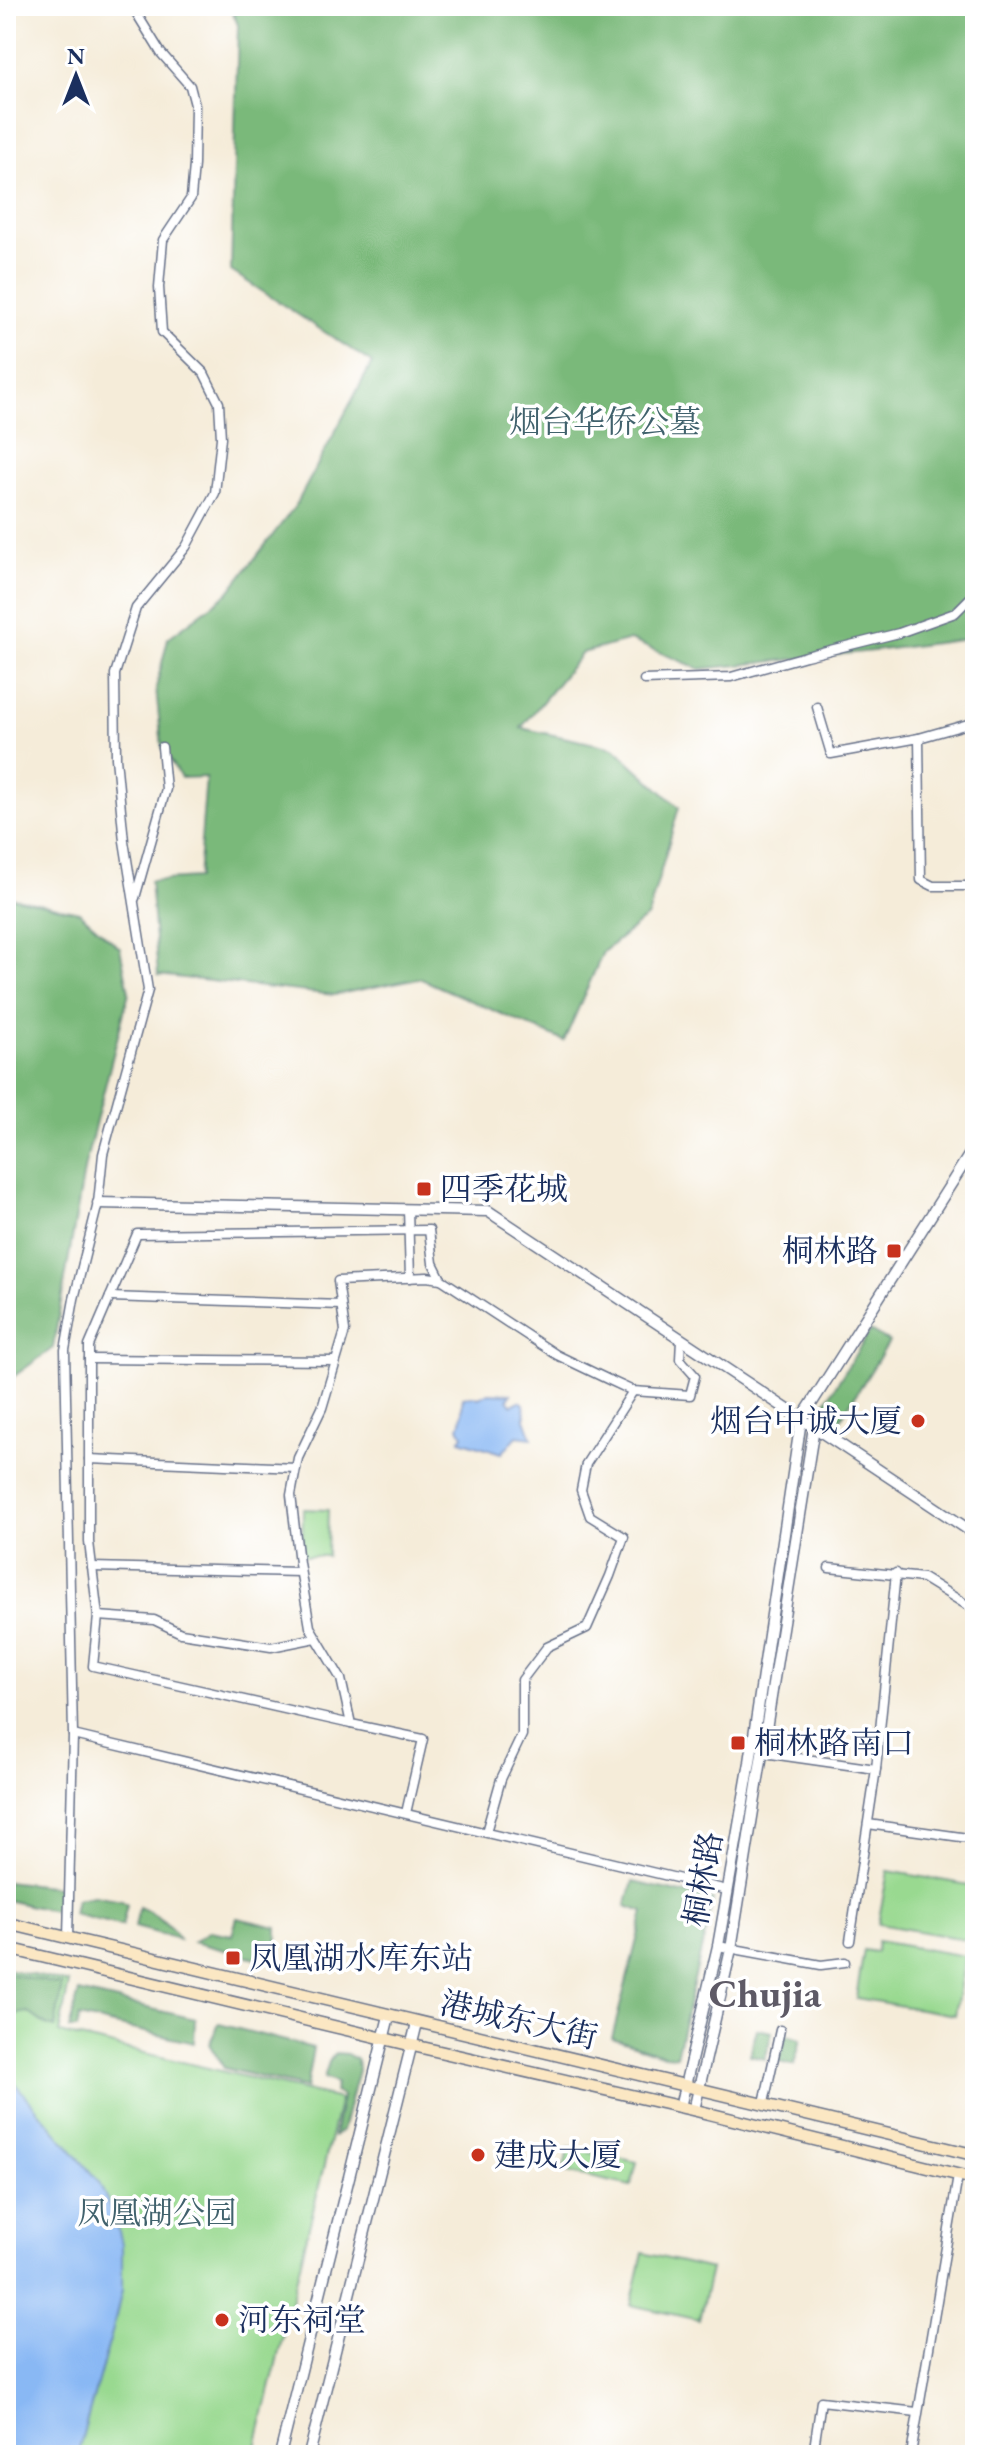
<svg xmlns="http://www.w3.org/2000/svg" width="981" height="2461" viewBox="0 0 981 2461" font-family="'EB Garamond','Noto Serif SC',serif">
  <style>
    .green { fill: #99d990; stroke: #5a8477; stroke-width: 2 }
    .forest { fill: #7ab97a; stroke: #4a746c; stroke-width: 2 }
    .water { fill: #89b8f4; stroke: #5274a9; stroke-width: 2 }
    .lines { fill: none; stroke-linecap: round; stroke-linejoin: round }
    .minor-casing { stroke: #677189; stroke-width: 11 }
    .tertiary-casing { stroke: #677189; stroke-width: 13 }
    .secondary-casing { stroke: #677189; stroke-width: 14 }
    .minor { stroke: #fff; stroke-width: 8 }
    .tertiary { stroke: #fff; stroke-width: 10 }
    .secondary { stroke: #fbe7c3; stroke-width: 11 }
    .poi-dot { fill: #c8321e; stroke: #fff; stroke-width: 3 }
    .labels { text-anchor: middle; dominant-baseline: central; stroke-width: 7; stroke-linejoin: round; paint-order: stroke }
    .park-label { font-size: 32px; fill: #41626d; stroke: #fff }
    .poi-label { font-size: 32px; fill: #1b2f5e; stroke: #fff; text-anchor: start }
    .street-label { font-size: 32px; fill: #1b2f5e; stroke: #fff }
    .district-label { font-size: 40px; font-weight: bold; fill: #5e5a66; stroke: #fff }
  </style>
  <rect width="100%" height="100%" fill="#fff"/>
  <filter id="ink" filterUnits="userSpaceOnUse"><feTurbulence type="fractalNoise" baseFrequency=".0125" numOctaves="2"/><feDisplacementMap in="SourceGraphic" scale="16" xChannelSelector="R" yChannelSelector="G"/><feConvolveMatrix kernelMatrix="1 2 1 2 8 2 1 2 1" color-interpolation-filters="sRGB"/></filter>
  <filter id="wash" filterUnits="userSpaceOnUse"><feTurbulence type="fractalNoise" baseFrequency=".006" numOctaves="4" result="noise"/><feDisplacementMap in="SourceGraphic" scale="32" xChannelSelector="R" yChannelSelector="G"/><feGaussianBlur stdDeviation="1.8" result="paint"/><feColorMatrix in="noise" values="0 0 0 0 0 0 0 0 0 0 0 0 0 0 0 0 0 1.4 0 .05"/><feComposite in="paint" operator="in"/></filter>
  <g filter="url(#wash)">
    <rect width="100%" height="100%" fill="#f5ecd9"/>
    <g class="green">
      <path d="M303 1509 328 1510 327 1556H302Z"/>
      <path d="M888 1871 975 1886V1941L878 1924Z"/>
      <path d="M877 1941 965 1956 955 2015 856 1998 864 1950 876 1952Z"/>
      <path d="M6 1969 69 1983 59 2033 340 2099 254 2455H6Z"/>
      <path d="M569 2147 637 2162 631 2186 563 2171Z"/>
      <path d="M643 2253 711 2269 699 2320 631 2305Z"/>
    </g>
    <g class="forest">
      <path d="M230 6H975V638L873 651 700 669 630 640 582 653 521 728 614 748 679 807 648 916 603 952 564 1041 419 978 334 995 158 975 150 881 198 878 206 777 181 778 162 747 156 688 168 638 228 593 296 505 372 363 231 271 238 25Z"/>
      <path d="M6 896 79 912 120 948 129 992 85 1165 53 1348 6 1382Z"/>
      <path d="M870 1331 889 1342 836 1426 824 1418 823 1406Z"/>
      <path d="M6 1881 57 1887 63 1893 62 1913 6 1900Z"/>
      <path d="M633 1882 713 1900 676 2056 665 2055 612 2038 644 1912 626 1906Z"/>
      <path d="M94 1896 122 1901 127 1905 122 1926 73 1914 76 1899Z"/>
      <path d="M139 1907C155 1914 169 1924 179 1939L135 1927Z"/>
      <path d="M237 1918 277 1927 276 1963 193 1942 210 1931 232 1935Z"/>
      <path d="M6 1973 62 1985 55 2028 46 2025 28 2012 17 2014 6 2004Z"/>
      <path d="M79 1992 195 2019 194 2043 79 2017 76 2029H69Z"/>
      <path d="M219 2024 313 2048 306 2088 224 2068 209 2044Z"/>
      <path d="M757 2029 772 2032 765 2059 750 2055Z"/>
      <path d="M786 2035 801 2039 794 2065 779 2062Z"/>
      <path d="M335 2053 347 2054 357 2060 358 2070 342 2131 334 2136 342 2096 334 2092 336 2083 324 2078 329 2062Z"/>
    </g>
    <g class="water">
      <path d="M488 1393 511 1394 508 1399 512 1405 520 1401 524 1404 525 1419 532 1438 517 1436 502 1453 460 1440 463 1435 459 1427C464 1417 461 1408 463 1397L473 1396 479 1398Z"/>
      <path d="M6 2073 99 2182 117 2223 122 2244V2290L113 2329 77 2455H6Z"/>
    </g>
  </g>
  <g filter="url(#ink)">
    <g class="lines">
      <defs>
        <g id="minor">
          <path d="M644 680 731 677 806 656 899 633 955 613 975 593"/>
          <path d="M817 707 831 754 919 738 921 880 933 886H975"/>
          <path d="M919 738 975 722"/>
          <path d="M135 898 166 789 162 747"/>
          <path d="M408 1209 410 1278"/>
          <path d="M110 1297 341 1305"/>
          <path d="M89 1359 335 1361"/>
          <path d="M89 1459 296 1468"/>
          <path d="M92 1567 300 1572"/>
          <path d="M829 1568 923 1578 975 1610"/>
          <path d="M98 1616 154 1620 181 1633 271 1647 316 1638"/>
          <path d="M351 1724 93 1666 98 1616 89 1542V1346L137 1234 429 1230 433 1263 441 1279"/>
          <path d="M73 1735 65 1350 74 1299 98 1203 103 1154 148 990 124 841 116 758 115 674 136 608 186 547 215 493 221 438 219 403 204 373 162 332 159 287 163 240 191 198 194 165 195 105 190 86 161 53 132 6"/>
          <path d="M764 1753 876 1769"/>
          <path d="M406 1813 423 1739 351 1724 341 1679 310 1627 299 1563 291 1495 298 1458 322 1408 345 1331 338 1281 427 1277 441 1279 557 1355 607 1379 633 1391 690 1395 695 1376 680 1359 681 1340"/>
          <path d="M868 1824 975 1839"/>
          <path d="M486 1832 501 1779 522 1735V1680L547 1647 587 1628 610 1576 624 1537 590 1516 581 1490 586 1464 633 1391"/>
          <path d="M68 1938 73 1735 727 1890"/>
          <path d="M850 1941 876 1769 896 1573"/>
          <path d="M718 1946 821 1965 845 1962"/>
          <path d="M764 2103 780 2030"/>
          <path d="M813 2455 821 2401 917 2412"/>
          <path d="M911 2455 958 2176"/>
        </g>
        <g id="tertiary">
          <path d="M98 1203 488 1211 975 1534"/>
          <path d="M680 2107 718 1946 750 1762 801 1420 975 1146"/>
          <path d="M694 2110 731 1949 814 1427"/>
          <path d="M280 2455 389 2016"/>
          <path d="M309 2455 417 2023"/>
        </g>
        <g id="secondary">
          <path d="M6 1923 975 2155"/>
          <path d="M6 1948 411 2045 694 2110 975 2179"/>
        </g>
      </defs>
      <use href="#minor" class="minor-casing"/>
      <use href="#tertiary" class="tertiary-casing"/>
      <use href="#secondary" class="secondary-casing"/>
      <use href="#minor" class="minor"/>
      <use href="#tertiary" class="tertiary"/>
      <use href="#secondary" class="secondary"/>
    </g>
  </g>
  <g class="poi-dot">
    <rect x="416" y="1181" width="16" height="16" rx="4"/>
    <rect x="886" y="1243" width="16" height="16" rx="4"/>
    <circle cx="918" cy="1421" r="8"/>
    <rect x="730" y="1735" width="16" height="16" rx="4"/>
    <rect x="225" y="1950" width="16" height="16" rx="4"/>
    <circle cx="478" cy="2155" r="8"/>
    <circle cx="222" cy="2320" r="8"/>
  </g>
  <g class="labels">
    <g class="park-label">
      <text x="605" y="422">烟台华侨公墓</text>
      <text x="157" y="2213">凤凰湖公园</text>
    </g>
    <g class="poi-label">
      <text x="440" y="1189">四季花城</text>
      <text x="878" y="1251" text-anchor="end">桐林路</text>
      <text x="902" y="1421" text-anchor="end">烟台中诚大厦</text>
      <text x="754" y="1743">桐林路南口</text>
      <text x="249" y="1958">凤凰湖水库东站</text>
      <text x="494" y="2155">建成大厦</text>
      <text x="238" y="2320">河东祠堂</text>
    </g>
    <g class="street-label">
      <text transform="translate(703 1879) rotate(-80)">桐林路</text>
      <text transform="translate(519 2020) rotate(13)">港城东大街</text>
    </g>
    <g class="district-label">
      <text x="765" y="1993">Chujia</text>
    </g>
  </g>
  <rect width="981" height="2461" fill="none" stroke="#fff" stroke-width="32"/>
  <g transform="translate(76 76)" stroke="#ffffff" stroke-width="6" paint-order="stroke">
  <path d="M0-6L14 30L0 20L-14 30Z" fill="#1b2f5e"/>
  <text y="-12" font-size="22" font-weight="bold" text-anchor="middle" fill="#1b2f5e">N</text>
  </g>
</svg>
